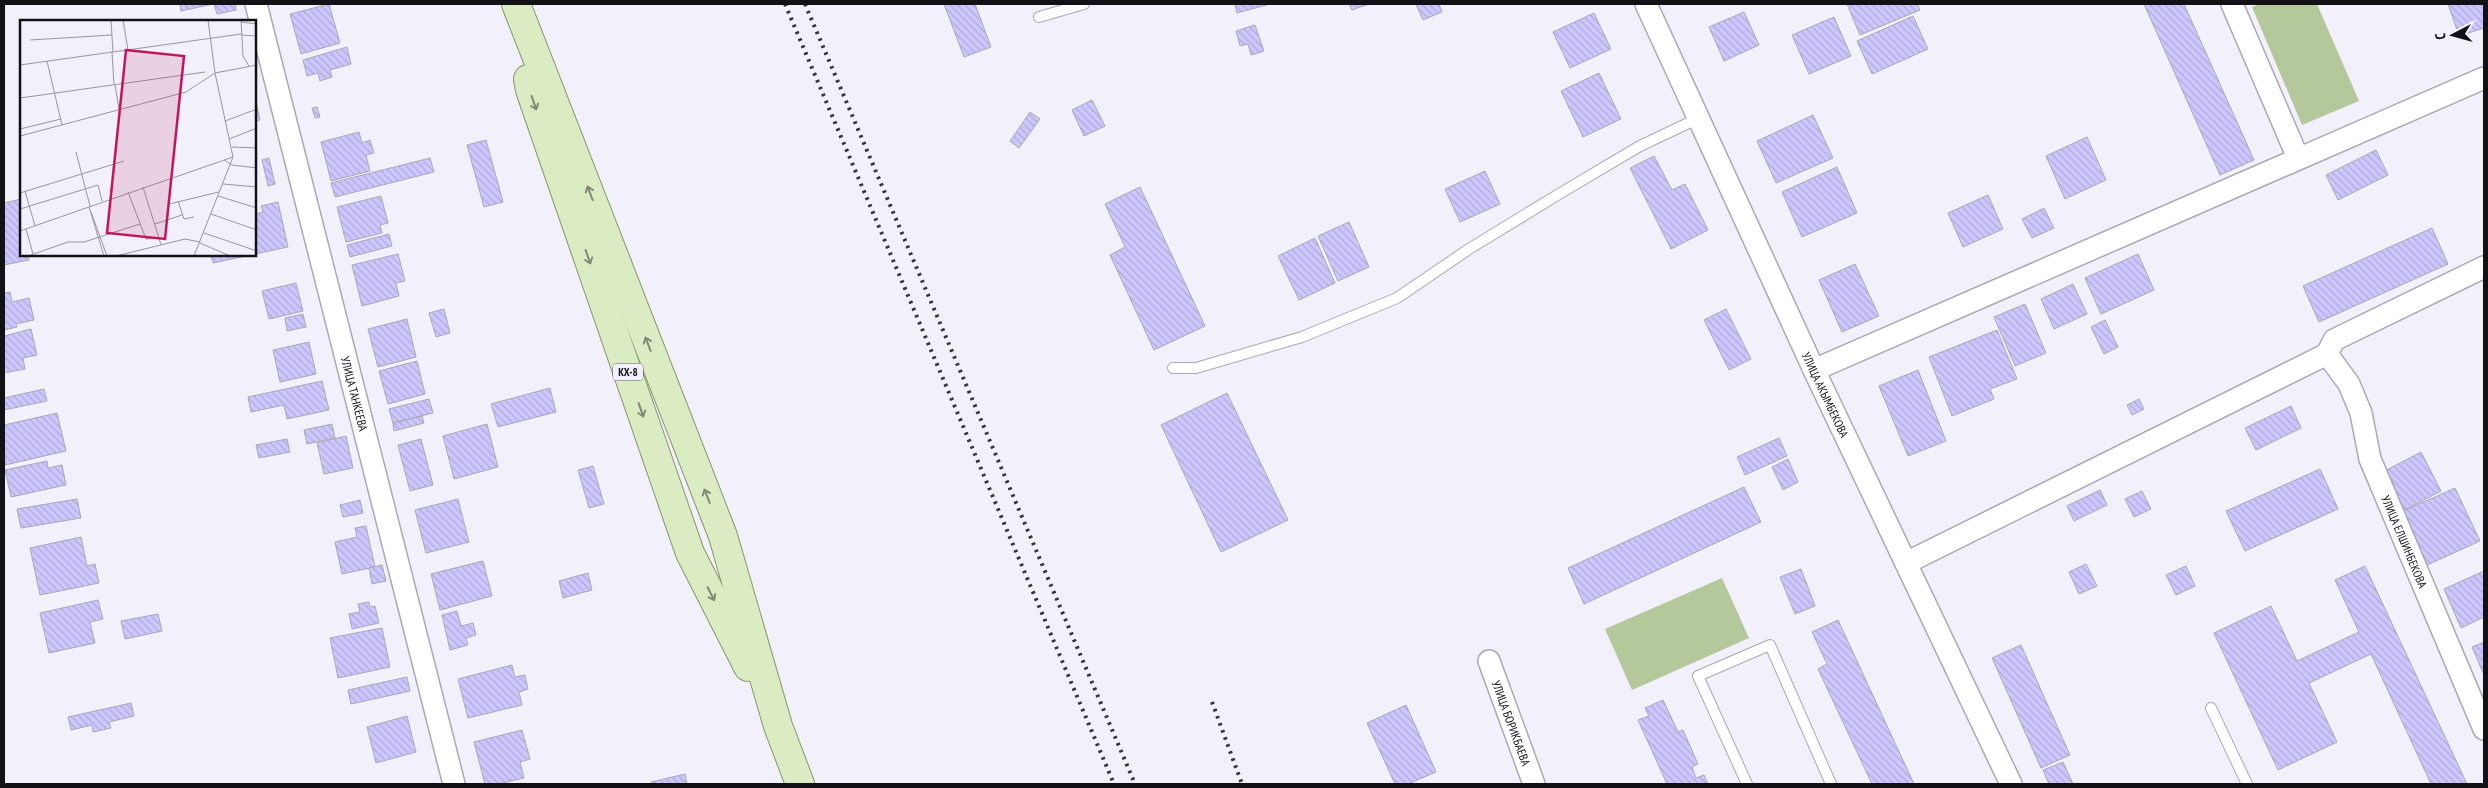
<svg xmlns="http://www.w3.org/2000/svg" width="2488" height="788" viewBox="0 0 2488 788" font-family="'PT Sans Narrow',sans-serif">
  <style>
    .grass { fill: #b5c89b }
    .building { fill: url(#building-back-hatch); stroke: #aaa9b3 }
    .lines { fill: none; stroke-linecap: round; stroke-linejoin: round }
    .service-casing { stroke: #aaa9b3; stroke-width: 12 }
    .minor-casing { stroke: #aaa9b3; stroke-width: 24 }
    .primary-casing { stroke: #85986c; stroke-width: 30 }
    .service { stroke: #fff; stroke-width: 10 }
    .minor { stroke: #fff; stroke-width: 21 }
    .primary { stroke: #dbecc3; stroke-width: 28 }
    .rail { stroke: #343439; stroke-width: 4; stroke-dasharray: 2.5 5; stroke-linecap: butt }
    .oneway { stroke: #818a75 }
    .labels { text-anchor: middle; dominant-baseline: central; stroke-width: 4.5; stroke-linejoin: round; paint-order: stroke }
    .shield { fill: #f1f0fb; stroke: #55555b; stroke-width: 1 }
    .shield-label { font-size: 11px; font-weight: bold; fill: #121216 }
    .street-label { font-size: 12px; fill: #121216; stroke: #f1f0fb }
    .inset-road { fill: none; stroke: #98979f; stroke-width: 1 }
    .view { fill: #c2185b; fill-opacity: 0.15; stroke: #c2185b; stroke-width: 2.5 }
    .inset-edge { fill: none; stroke: #121216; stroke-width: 2.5 }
  </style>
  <defs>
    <pattern id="building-back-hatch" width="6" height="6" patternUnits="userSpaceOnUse" patternTransform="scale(1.25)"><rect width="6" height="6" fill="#cec6fe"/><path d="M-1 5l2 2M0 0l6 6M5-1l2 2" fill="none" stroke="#b0a9d9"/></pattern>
  </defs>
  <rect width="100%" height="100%" fill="#f1f0fb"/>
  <g class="grass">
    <path d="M2259 4H2317L2359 101 2302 125 2252 7Z"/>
    <path d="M1722 578 1749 638 1632 690 1605 629Z"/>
  </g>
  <g class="building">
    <path d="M180 4H213L181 11Z"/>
    <path d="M214 4H235L236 10 217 14Z"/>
    <path d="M329 4 340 43 301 54 290 14Z"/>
    <path d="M944 4H975L991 47 964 57Z"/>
    <path d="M1235 4H1270L1237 13Z"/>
    <path d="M1349 4H1369L1352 10Z"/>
    <path d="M1416 4H1439L1442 12 1423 20Z"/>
    <path d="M1847 4H1917L1920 10 1860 35Z"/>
    <path d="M2144 4H2184L2254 160 2220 175Z"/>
    <path d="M2448 4H2484V28L2459 36Z"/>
    <path d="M1744 12 1759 45 1724 61 1709 27Z"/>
    <path d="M1594 13 1611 49 1570 68 1553 32Z"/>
    <path d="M1913 16 1928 49 1872 74 1857 41Z"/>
    <path d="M1834 17 1851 56 1809 74 1792 35Z"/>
    <path d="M1255 25 1264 51 1251 55 1248 44 1240 46 1236 31Z"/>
    <path d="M347 47 351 64 330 70 332 77 320 81 318 73 307 76 303 60Z"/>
    <path d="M1599 73 1621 119 1583 137 1561 91Z"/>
    <path d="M255 97 260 120 255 121Z"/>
    <path d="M1092 100 1105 126 1084 136 1072 110Z"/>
    <path d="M317 107 320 117 315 118 312 108Z"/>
    <path d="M1030 112 1040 119 1019 148 1010 141Z"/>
    <path d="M1813 115 1833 158 1776 183 1757 141Z"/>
    <path d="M359 132 362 143 370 140 374 153 366 155 370 171 331 181 321 142Z"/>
    <path d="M2087 137 2106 180 2065 199 2046 156Z"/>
    <path d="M486 140 503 202 484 207 467 145Z"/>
    <path d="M2376 150 2388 175 2338 200 2326 175Z"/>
    <path d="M1654 156 1672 190 1685 184 1708 230 1671 249 1630 168Z"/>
    <path d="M269 158 275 184 268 186 262 160Z"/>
    <path d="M430 158 434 172 335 197 331 183Z"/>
    <path d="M1837 167 1857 213 1802 237 1782 192Z"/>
    <path d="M1485 171 1500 204 1460 222 1445 189Z"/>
    <path d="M1140 187 1205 326 1154 350 1110 255 1125 247 1105 204Z"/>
    <path d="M1988 195 2003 229 1963 247 1948 213Z"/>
    <path d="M381 196 388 223 380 225 382 233 346 242 337 207Z"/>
    <path d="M21 199V255H28L29 260 4 265V203Z"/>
    <path d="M278 202 288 247 255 254V214L263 212 261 206Z"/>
    <path d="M2044 208 2054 228 2032 238 2022 219Z"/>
    <path d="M1349 222 1369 267 1338 281 1318 236Z"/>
    <path d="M2432 228 2448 264 2319 322 2303 286Z"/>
    <path d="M389 234 392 246 350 257 347 245Z"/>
    <path d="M1315 238 1335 283 1299 300 1278 256Z"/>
    <path d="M398 254 405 281 396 283 399 296 362 306 352 265Z"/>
    <path d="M2138 254 2154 290 2101 314 2085 278Z"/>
    <path d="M211 255H251L213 263Z"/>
    <path d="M1855 264 1879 316 1842 332 1819 280Z"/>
    <path d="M296 283 303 311 269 319 262 291Z"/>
    <path d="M2073 284 2087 314 2054 329 2041 299Z"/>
    <path d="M10 292 12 302 29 298 34 320 16 324 17 327 4 330V293Z"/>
    <path d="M2025 304 2046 353 2015 366 1994 317Z"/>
    <path d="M444 309 450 333 436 337 429 313Z"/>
    <path d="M1726 309 1751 359 1729 370 1704 320Z"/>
    <path d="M303 314 306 327 287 331 285 318Z"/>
    <path d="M407 319 416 357 378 367 368 329Z"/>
    <path d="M2105 320 2118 347 2104 354 2091 327Z"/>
    <path d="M31 329 37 355 23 358 25 369 4 373V336Z"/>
    <path d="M1997 330 2017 379 1990 389 1994 399 1952 416 1929 357Z"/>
    <path d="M309 342 316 374 280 382 273 350Z"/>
    <path d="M417 361 425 394 388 404 379 371Z"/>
    <path d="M1918 370 1946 441 1908 456 1879 386Z"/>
    <path d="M322 381 329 410 287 419 284 405 251 412 248 397Z"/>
    <path d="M550 388 556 412 498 427 491 404Z"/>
    <path d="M44 389 47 401 4 410V398Z"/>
    <path d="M1227 393 1288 520 1221 552 1161 425Z"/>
    <path d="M429 399 433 413 393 423 389 409Z"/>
    <path d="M2139 399 2144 409 2132 415 2127 405Z"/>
    <path d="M2291 406 2301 428 2256 450 2245 428Z"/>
    <path d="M57 413 66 451 5 465 4 425Z"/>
    <path d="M422 416 424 423 394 431 393 423Z"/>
    <path d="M332 424 335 438 307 444 304 430Z"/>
    <path d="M487 424 498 467 454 479 443 436Z"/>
    <path d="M346 436 353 468 324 474 317 443Z"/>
    <path d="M1779 438 1787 456 1745 475 1737 457Z"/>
    <path d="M287 439 290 452 259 458 256 445Z"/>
    <path d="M421 439 433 485 410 491 398 445Z"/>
    <path d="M2421 452 2441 491 2401 512 2381 473Z"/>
    <path d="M1788 459 1798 482 1783 490 1772 467Z"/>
    <path d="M47 461 48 468 62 465 66 485 11 497 5 470Z"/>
    <path d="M593 466 604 504 589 508 578 470Z"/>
    <path d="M2320 469 2338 509 2245 551 2226 511Z"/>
    <path d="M1744 487 1761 522 1584 604 1568 568Z"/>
    <path d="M2455 488 2480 541 2425 566 2401 512Z"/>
    <path d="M2100 490 2107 505 2074 521 2067 506Z"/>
    <path d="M2142 491 2151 509 2134 517 2125 499Z"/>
    <path d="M77 499 81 518 21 528 17 509Z"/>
    <path d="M458 499 469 542 426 553 415 510Z"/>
    <path d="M360 500 363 513 343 517 340 505Z"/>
    <path d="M366 526 375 567 342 574 335 542 357 537 355 528Z"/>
    <path d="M81 537 87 566 95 564 99 583 40 595 30 548Z"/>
    <path d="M483 561 492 596 440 610 431 574Z"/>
    <path d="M2086 564 2097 586 2079 594 2069 572Z"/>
    <path d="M382 565 386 581 372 584 369 568Z"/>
    <path d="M2186 566 2195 586 2176 595 2166 575Z"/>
    <path d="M2365 566 2467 784H2431L2371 654 2309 683 2337 742 2278 770 2214 633 2271 606 2297 661 2359 632 2335 580Z"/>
    <path d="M1801 569 1815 606 1795 614 1780 577Z"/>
    <path d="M2484 571V617L2461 628 2444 589Z"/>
    <path d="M588 573 592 590 563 598 559 581Z"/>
    <path d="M98 600 103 619 90 622 95 643 49 653 40 613Z"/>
    <path d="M369 602 370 607 375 606 379 623 352 629 349 614 360 612 358 604Z"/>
    <path d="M457 611 461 626 473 623 476 635 466 638 468 645 450 650 442 615Z"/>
    <path d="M158 614 162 631 125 639 121 621Z"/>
    <path d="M1838 620 1914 784H1872L1818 669 1827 664 1812 632Z"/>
    <path d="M382 628 390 667 338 678 330 638Z"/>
    <path d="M2484 642V675L2472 647Z"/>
    <path d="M2021 645 2070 755 2041 768 1992 658Z"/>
    <path d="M512 665 515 677 525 675 528 689 519 692 522 705 468 718 458 679Z"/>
    <path d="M407 677 410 691 351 704 348 690Z"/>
    <path d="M1663 700 1678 732 1683 730 1698 764 1692 767 1696 778 1704 775 1708 784H1667L1638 720 1649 716 1645 708Z"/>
    <path d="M131 703 134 716 109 722 111 728 93 732 92 725 71 730 68 717Z"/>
    <path d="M1406 705 1436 772 1408 784H1395L1367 723Z"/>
    <path d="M407 716 416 752 376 763 367 727Z"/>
    <path d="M522 730 530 759 520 762 524 778 499 784H485L474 742Z"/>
    <path d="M2063 762 2073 784H2049L2043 770Z"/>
    <path d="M685 774 687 784H652L651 782Z"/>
  </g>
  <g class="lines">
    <defs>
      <g id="service">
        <path d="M1039 17 1084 4"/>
        <path d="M1173 368H1196L1302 337 1397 298 1469 249 1559 194 1640 146 1699 118"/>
        <path d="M2211 708 2247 784"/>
        <path d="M1747 784 1698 676 1770 645 1831 784"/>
      </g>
      <g id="minor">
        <path id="s1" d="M256 4 454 784"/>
        <path id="s2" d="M1646 4 1814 370 2011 784"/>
        <path d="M2232 4 2298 158"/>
        <path id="s3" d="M2327 354 2349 384 2361 413 2370 459 2484 729"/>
        <path d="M1814 370 2484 78"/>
        <path d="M1906 563 2327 354 2334 340 2484 267"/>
        <path id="s4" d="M1489 661 1534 784"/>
      </g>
      <g id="primary">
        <path d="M516 4 723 536 778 726 800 784"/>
        <path d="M528 79 530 90 690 553 748 667"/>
      </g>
    </defs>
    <use href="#service" class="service-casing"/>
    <use href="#minor" class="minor-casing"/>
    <use href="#primary" class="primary-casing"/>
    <use href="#service" class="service"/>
    <use href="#minor" class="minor"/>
    <use href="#primary" class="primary"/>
    <g class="rail">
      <path d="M785 4 1114 784"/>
      <path d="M805 4 1135 784"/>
      <path d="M1212 702 1242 784"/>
    </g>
  </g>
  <defs><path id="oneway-shaft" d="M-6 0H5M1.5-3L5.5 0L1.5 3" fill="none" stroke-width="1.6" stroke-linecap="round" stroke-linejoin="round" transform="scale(1.25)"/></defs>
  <g class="oneway">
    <use href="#oneway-shaft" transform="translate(534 103) rotate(71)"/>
    <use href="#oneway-shaft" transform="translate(590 193) rotate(-111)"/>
    <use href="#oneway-shaft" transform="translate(588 257) rotate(71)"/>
    <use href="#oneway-shaft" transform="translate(648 344) rotate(-111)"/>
    <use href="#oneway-shaft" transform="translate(641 410) rotate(71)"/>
    <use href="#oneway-shaft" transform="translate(707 496) rotate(-111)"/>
    <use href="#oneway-shaft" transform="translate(711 594) rotate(63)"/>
  </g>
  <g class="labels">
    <rect class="shield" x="613" y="363.5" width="30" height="17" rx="4"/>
    <g class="shield-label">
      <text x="628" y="372">КХ-8</text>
    </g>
    <g class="street-label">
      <text stroke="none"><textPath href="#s1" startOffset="402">УЛИЦА ТАНКЕЕВА</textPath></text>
      <text stroke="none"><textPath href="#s2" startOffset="430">УЛИЦА АКЫМБЕКОВА</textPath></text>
      <text stroke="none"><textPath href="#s3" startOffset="205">УЛИЦА ЕЛШИНБЕКОВА</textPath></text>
      <text stroke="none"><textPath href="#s4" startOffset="66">УЛИЦА БОРИКБАЕВА</textPath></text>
    </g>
  </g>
  <g transform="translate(20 20)">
    <rect width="236" height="236" fill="#f1f0fb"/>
    <path class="inset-road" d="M91 0 93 32M103 0 108 30M188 0 195 53M221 0 223 36 229 46M221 2 237 4M221 15 237 16M10 20 92 15M92 32 94 65M27 41 42 105M0 45 221 14M95 65 99 89M0 78 185 52M205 101 237 89M0 109 41 99M0 116 166 72 195 53 237 45M209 119 237 108M212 127 237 128M56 132 70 186M204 140 212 145 237 148M203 164 237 167M123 167 141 225M5 171 15 206M108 172 126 219 139 218M0 173 104 141M198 176 237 188M158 181 164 199 174 197M149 184 199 172M69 187 84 236M0 189 78 165 82 181M71 192 87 236M191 194 237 210M135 204 162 195M6 209 13 234M0 211 213 137M184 213 237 231M180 223 210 236M8 236 48 222H64L120 204M96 236 165 219 180 222M174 236 213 137 195 53"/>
    <path class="view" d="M106 30 164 36 145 219 87 213Z"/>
    <rect width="236" height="236" class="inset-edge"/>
  </g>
  <rect width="2488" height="788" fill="none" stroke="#121216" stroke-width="10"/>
  <g transform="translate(2453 35) rotate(264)" stroke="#f1f0fb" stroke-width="4" paint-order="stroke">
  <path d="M0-4L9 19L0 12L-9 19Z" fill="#121216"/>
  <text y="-8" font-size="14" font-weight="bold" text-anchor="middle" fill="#121216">С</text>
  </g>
</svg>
